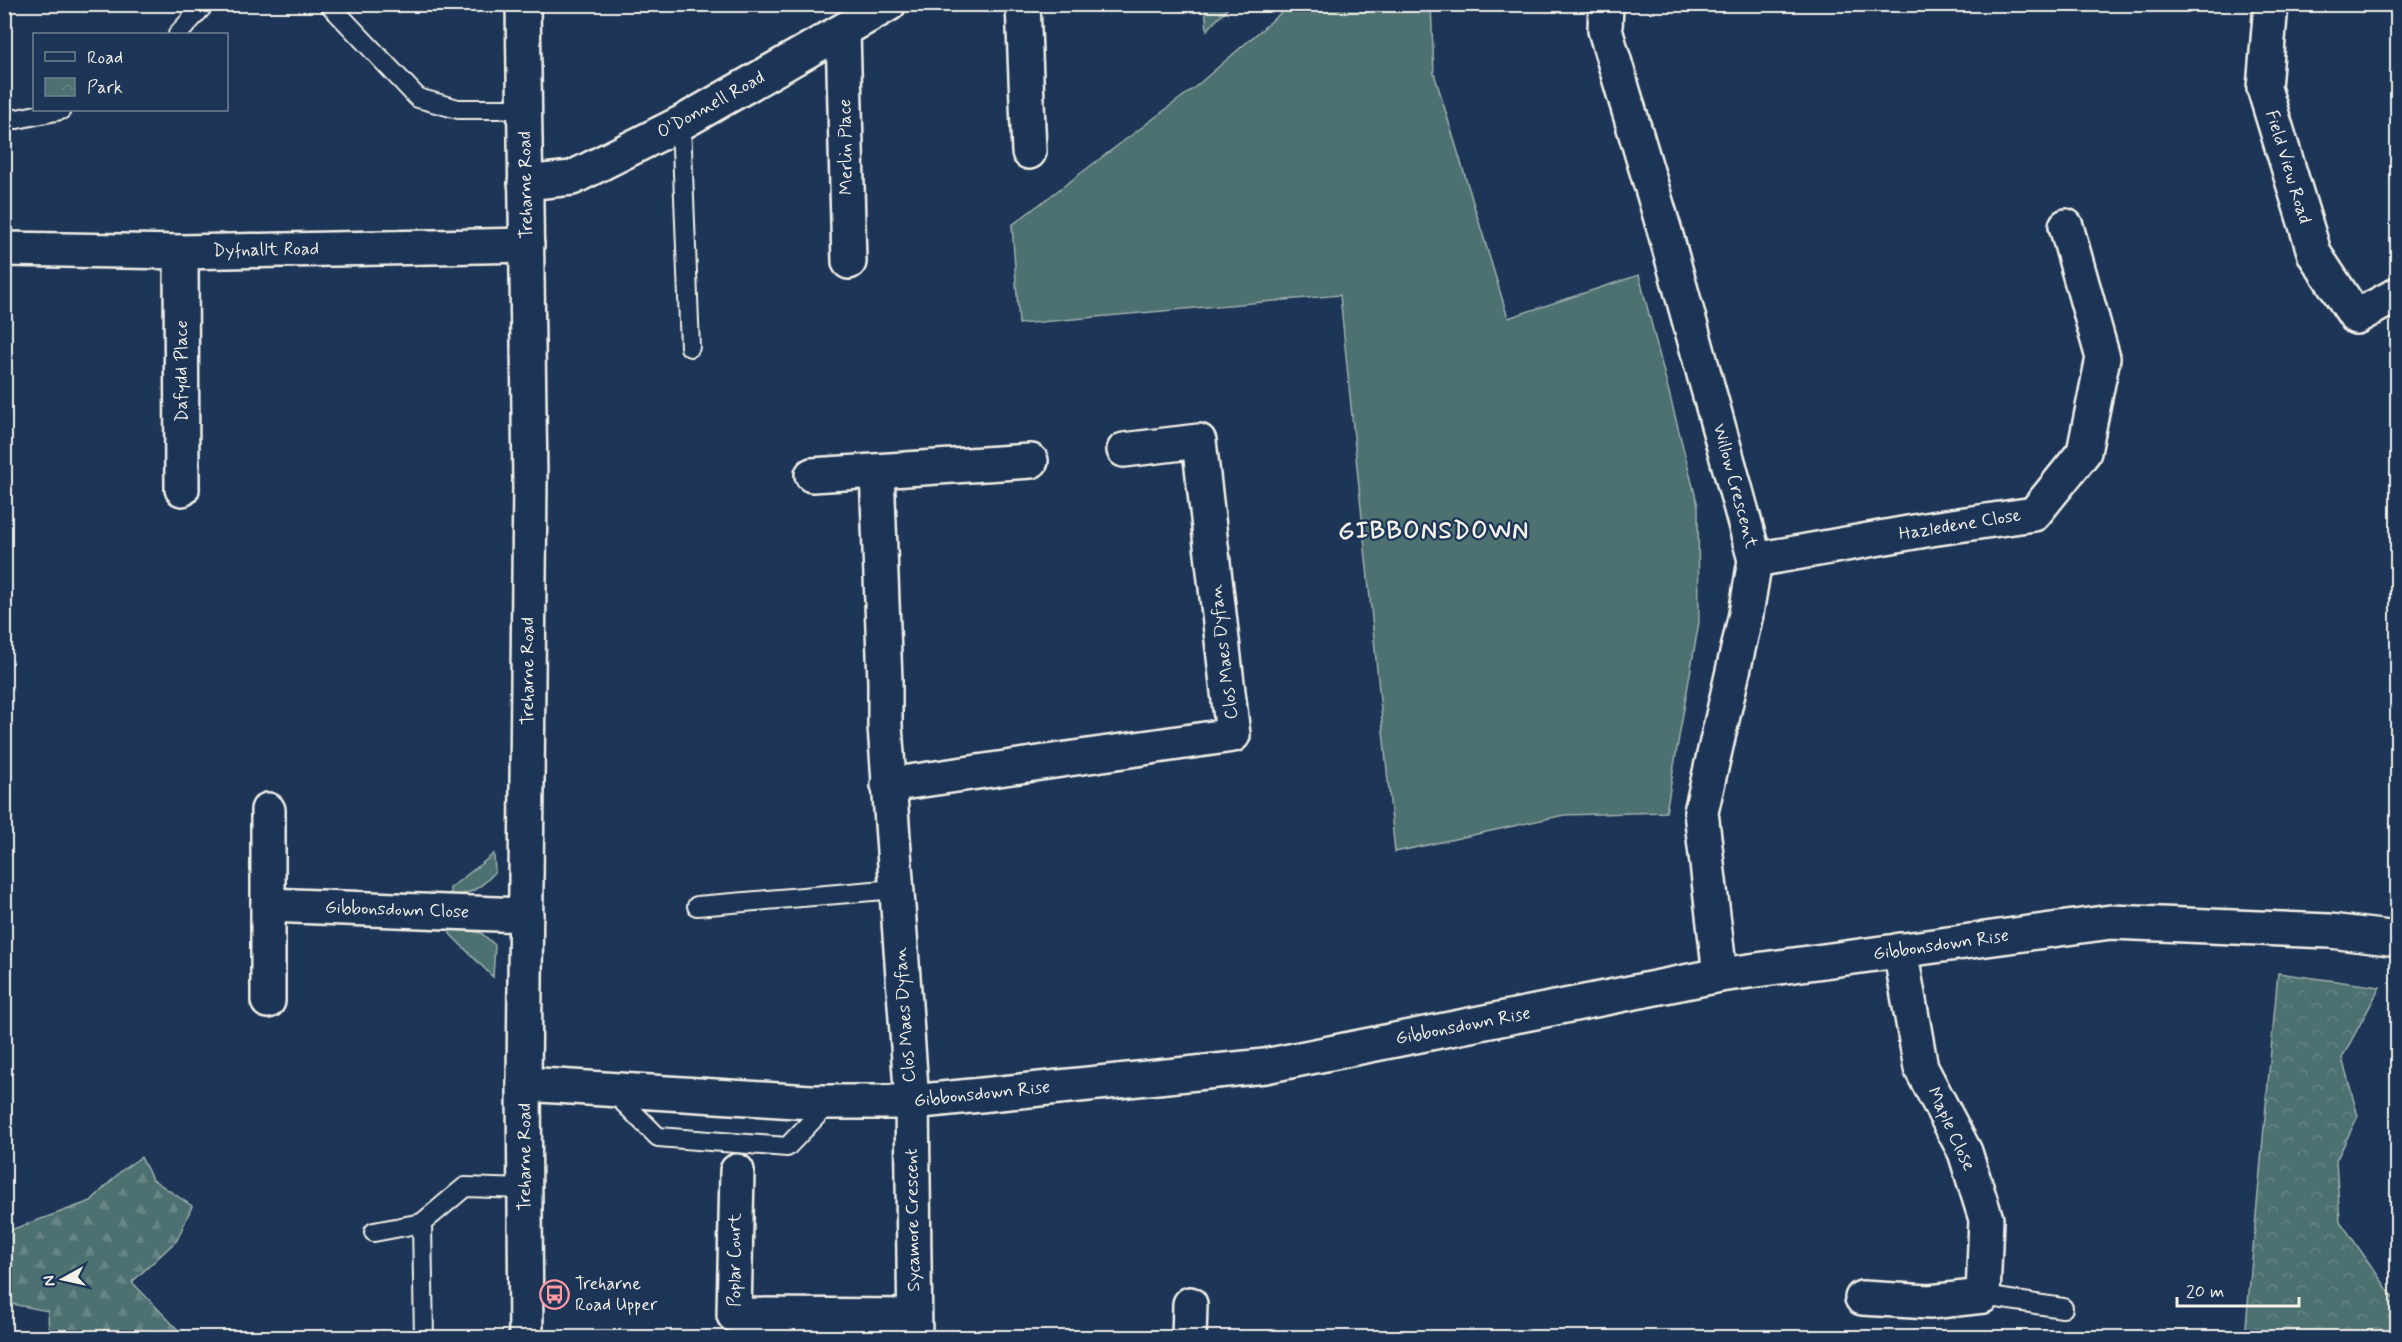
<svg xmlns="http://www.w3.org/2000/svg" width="2402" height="1342" viewBox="0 0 2402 1342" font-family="Mynerve,sans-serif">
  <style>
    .green { fill: #4e7071; stroke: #a1b0ac; stroke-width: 1.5 }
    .forest { fill: url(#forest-firs); stroke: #a1b0ac; stroke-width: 1.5 }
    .park { fill: url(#park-crowns); stroke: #a1b0ac; stroke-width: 1.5 }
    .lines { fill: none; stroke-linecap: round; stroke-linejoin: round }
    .service-casing { stroke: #f4f1e8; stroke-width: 22 }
    .minor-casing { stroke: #f4f1e8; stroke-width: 38 }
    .tertiary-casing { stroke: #f4f1e8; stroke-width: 38 }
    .service { stroke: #1d3557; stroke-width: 18 }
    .minor { stroke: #1d3557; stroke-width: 33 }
    .tertiary { stroke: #1d3557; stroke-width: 33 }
    .labels { text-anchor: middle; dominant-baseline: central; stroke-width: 4.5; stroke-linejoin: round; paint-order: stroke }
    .street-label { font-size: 18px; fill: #f4f1e8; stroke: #1d3557 }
    .poi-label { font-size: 18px; fill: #f4f1e8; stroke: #1d3557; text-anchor: start }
    .district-label { font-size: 24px; font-weight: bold; letter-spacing: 1.5px; fill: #f4f1e8; stroke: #1d3557 }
  </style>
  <defs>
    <pattern id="forest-firs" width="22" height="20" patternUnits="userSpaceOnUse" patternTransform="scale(1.5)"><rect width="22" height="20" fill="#4e7071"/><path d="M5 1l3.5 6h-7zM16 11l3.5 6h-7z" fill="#688585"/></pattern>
    <pattern id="park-crowns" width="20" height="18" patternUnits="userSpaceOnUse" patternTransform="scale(1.5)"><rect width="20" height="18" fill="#4e7071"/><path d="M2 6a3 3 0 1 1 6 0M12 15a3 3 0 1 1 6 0" fill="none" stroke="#688585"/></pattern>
  </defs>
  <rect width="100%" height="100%" fill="#1d3557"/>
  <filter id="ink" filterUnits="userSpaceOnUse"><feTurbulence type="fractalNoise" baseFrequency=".0167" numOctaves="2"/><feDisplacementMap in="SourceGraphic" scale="12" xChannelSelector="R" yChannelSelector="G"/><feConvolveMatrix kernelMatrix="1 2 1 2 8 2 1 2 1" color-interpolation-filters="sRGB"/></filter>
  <g filter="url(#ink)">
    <g class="green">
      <path d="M1205 5V4L1231 5 1207 30Z"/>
      <path d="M1290 5H1431L1434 73 1508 318 1639 275 1698 506 1699 622 1666 812 1564 815 1395 852 1340 295 1019 324 1012 225 1194 88Z"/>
      <path d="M494 854 495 872C482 887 470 895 450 896V888Z"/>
      <path d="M451 927 481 933 495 945 493 977 450 934Z"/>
    </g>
    <path class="forest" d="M141 1157 152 1179 192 1206 177 1240 132 1282 185 1337H49L48 1311 12 1304 5 1308V1232L91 1201 121 1171Z"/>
    <path class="park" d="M2278 973 2380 987 2342 1058 2358 1116 2336 1161 2340 1221 2397 1303V1337H2245Z"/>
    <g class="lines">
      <defs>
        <g id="service">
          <path d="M329 4 418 98 458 109H524"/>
          <path d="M178 34 205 4"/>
          <path d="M4 118 17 119 61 110"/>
          <path d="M681 123 690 347"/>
          <path d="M697 906 896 889"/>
          <path d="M612 1091 658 1137 787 1147 830 1102"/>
          <path d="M374 1232 422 1223"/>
          <path d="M1983 1296 2063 1308"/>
          <path d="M424 1338 422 1223 465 1187 525 1189"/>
        </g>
        <g id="minor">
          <path d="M1023 4 1029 152"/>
          <path d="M1606 4 1605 30 1665 232 1755 560 1746 614 1701 812 1720 975"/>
          <path d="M2271 4 2264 88 2315 255 2356 317 2398 294"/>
          <path d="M843 31 849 262"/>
          <path d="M525 183 572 178 681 123 889 4"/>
          <path d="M4 249 181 252 527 245"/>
          <path d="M181 252 182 489"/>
          <path d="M877 471 885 681V726L912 1102 915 1338"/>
          <path d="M812 475 1031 461"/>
          <path d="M1755 560 1931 529 2034 514 2084 452 2103 358 2066 226"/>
          <path d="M888 785 1233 735 1199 441 1124 450"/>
          <path d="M268 905 526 915"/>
          <path d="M268 1001V810"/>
          <path d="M737 1171 734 1315 914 1316"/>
          <path d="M1862 1298 1930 1302 1983 1296 1986 1219 1965 1152 1921 1068 1900 950"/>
          <path d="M1189 1338 1190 1304"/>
        </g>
        <g id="tertiary">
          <path d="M523 4 530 480 524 1084 526 1338"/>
          <path d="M524 1084 811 1102H912L1265 1066 1720 975 2111 922 2330 931 2398 939"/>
        </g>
      </defs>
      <use href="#service" class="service-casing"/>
      <use href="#minor" class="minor-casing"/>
      <use href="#tertiary" class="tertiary-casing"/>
      <use href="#service" class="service"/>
      <use href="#minor" class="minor"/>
      <use href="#tertiary" class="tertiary"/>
    </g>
  </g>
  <defs>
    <symbol id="bus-ring" viewBox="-11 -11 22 22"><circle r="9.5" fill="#1d3557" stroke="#ff9aa2" stroke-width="1.5"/><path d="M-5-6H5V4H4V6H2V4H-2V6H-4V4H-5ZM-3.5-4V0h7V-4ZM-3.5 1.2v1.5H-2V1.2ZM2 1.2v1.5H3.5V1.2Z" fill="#ff9aa2"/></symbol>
  </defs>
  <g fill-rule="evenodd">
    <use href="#bus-ring" x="538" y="1278" width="33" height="33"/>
  </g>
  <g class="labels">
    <g class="street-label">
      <text transform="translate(711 105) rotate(-29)">O'Donnell Road</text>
      <text transform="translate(846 147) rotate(-91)">Merlin Place</text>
      <text transform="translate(2288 167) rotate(73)">Field View Road</text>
      <text transform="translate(526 185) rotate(-91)">Treharne Road</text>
      <text transform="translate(266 250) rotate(-1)">Dyfnallt Road</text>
      <text transform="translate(182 371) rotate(-90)">Dafydd Place</text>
      <text transform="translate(1735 486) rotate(75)">Willow Crescent</text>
      <text transform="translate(1960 525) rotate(-9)">Hazledene Close</text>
      <text transform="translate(1224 652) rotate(-97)">Clos Maes Dyfan</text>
      <text transform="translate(528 671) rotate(-90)">Treharne Road</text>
      <text transform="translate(397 910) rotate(2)">Gibbonsdown Close</text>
      <text transform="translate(1941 945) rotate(-8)">Gibbonsdown Rise</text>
      <text transform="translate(905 1015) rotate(-94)">Clos Maes Dyfan</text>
      <text transform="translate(1463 1026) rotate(-11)">Gibbonsdown Rise</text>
      <text transform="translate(982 1094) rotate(-6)">Gibbonsdown Rise</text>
      <text transform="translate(1951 1129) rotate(65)">Maple Close</text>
      <text transform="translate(525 1157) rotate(-90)">Treharne Road</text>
      <text transform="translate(913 1220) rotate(-91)">Sycamore Crescent</text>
      <text transform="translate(735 1260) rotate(-90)">Poplar Court</text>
    </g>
    <g class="poi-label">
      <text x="575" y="1284">Treharne<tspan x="575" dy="21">Road Upper</tspan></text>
    </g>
    <g class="district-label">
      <text x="1434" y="531">GIBBONSDOWN</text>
    </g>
  </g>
  <rect width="2402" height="1342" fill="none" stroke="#1d3557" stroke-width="24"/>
  <rect x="12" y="12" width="2378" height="1318" fill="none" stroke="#f4f1e8" stroke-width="2" filter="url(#ink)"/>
  <rect x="33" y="33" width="195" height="78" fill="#1d3557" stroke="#738091" stroke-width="1.5"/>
  <rect x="45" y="52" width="30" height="9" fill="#1d3557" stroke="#738091" stroke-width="1.5"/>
  <text x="87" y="63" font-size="18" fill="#f4f1e8">Road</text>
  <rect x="45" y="78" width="30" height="18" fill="url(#park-crowns)" stroke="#738091" stroke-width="1.5"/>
  <text x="87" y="93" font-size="18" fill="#f4f1e8">Park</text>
  <g transform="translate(63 1279) rotate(262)" stroke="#1d3557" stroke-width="4.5" paint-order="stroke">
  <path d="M0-4.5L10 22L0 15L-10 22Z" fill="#f4f1e8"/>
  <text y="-9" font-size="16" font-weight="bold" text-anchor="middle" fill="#f4f1e8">N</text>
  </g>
  <path d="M2177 1297v9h122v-9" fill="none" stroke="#f4f1e8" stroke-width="3"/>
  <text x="2186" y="1297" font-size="18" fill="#f4f1e8" stroke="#1d3557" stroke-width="4.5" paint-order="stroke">20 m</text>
</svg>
